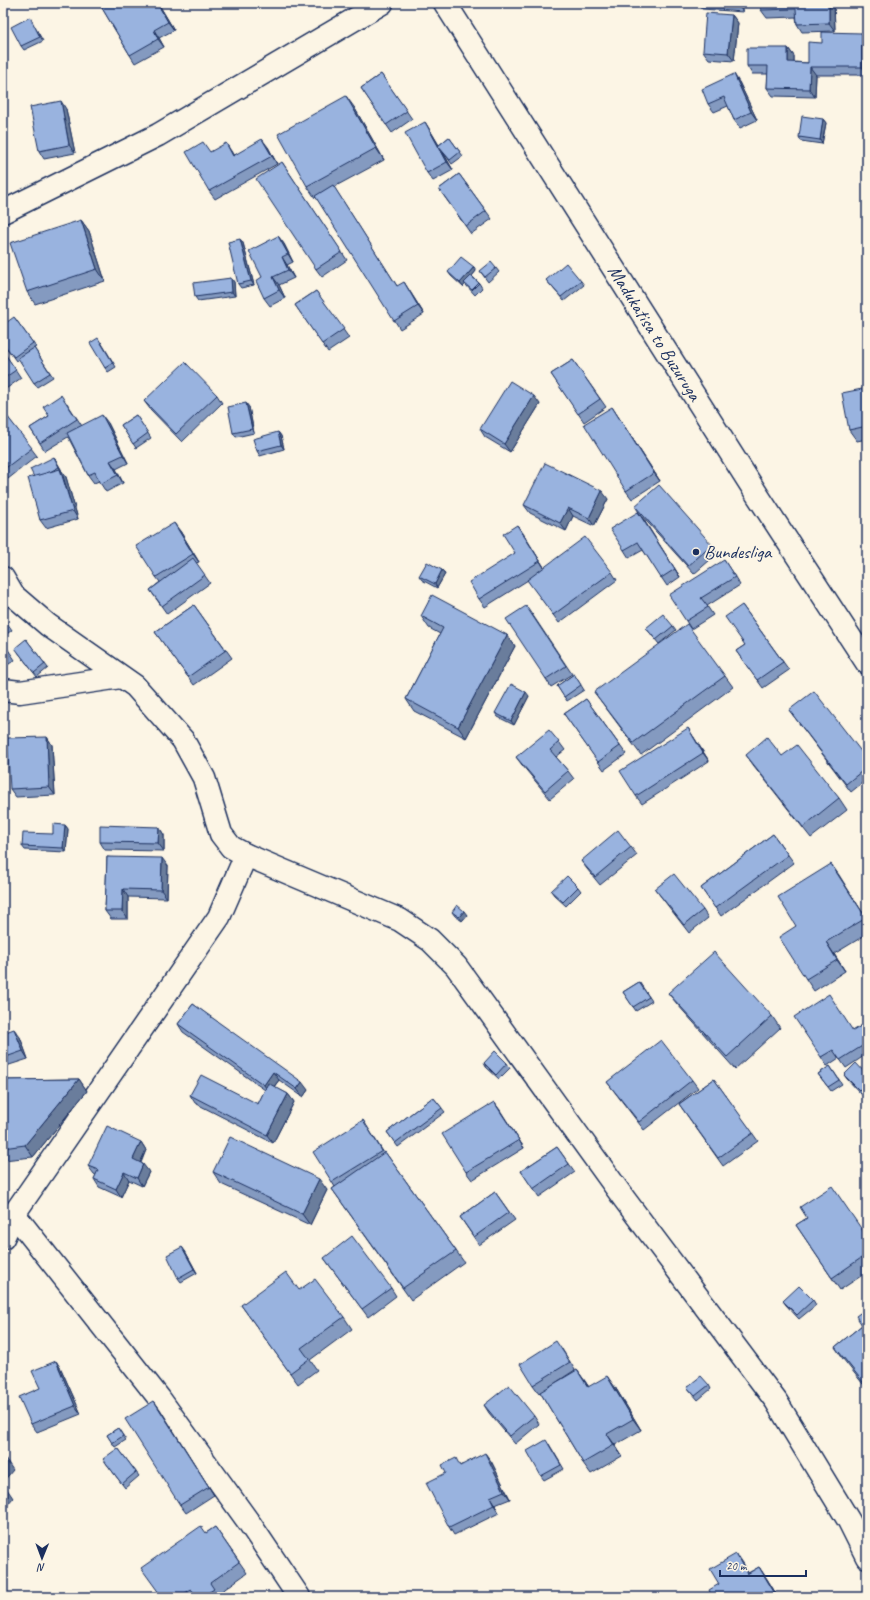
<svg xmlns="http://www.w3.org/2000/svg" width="870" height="1600" viewBox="0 0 870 1600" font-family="Caveat,sans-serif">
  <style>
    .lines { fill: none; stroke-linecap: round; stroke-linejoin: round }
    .minor-casing { stroke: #1b2f5e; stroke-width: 25 }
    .major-casing { stroke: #1b2f5e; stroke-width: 25 }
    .minor { stroke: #fcf5e5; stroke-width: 22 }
    .major { stroke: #fcf5e5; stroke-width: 22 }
    .wall { fill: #849ac0; stroke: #1b2f5e }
    .shaded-wall { fill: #6b7d9c; stroke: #1b2f5e }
    .building { fill: #99b3df; stroke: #1b2f5e }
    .poi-dot { fill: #1b2f5e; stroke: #fcf5e5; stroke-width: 1.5 }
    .labels { text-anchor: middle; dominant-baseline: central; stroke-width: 3.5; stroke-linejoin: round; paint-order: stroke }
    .street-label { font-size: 19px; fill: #1b2f5e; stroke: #fcf5e5 }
    .poi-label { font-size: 19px; fill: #1b2f5e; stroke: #fcf5e5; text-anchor: start }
  </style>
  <rect width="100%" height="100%" fill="#fcf5e5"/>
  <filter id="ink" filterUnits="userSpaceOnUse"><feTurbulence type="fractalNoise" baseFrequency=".025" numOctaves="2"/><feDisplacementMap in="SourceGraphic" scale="8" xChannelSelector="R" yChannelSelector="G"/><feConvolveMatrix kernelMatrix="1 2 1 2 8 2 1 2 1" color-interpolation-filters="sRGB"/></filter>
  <g filter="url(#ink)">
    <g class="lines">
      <defs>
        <g id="minor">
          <path d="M3 212 158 135 382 3"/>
          <path d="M3 578 13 595 48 625 135 686 183 740 204 778 221 834 231 847 246 855 400 920 430 940 456 966 625 1200 776 1401 849 1521 867 1557"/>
          <path d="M3 690 20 692 121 677"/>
          <path d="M14 1214 159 1398 250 1524 299 1597"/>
          <path d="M3 1238 14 1214 219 917 246 855"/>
        </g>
        <g id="major">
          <path id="s1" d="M445 3 758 496 867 663"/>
        </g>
      </defs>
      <use href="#minor" class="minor-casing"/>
      <use href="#major" class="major-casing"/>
      <use href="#minor" class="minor"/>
      <use href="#major" class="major"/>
    </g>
    <g class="wall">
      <path d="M99 3H158L174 30 159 38 164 47 135 63 130 55Z"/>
      <path d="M698 3H743V12L702 9Z"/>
      <path d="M761 3H834L835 31 802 32 797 24 796 17 767 18 761 10Z"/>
      <path d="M732 15 738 23 734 61 709 59 703 51Z"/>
      <path d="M32 22 43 41 24 50 21 46Z"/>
      <path d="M862 33 867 40V75H816L815 97 773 96 767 88 768 74H752L747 66 788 48 794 56V62L808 63 822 43Z"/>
      <path d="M381 74 412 119 392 133 361 88Z"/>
      <path d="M739 82 757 120 740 128 734 120 728 106 714 112 708 104Z"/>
      <path d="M354 107 384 160 334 187 397 286 409 290 424 314 400 329 316 197 315 198 307 186Z"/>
      <path d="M66 109 75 153 44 159 39 151Z"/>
      <path d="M823 119 826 123 822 144 801 141 799 137Z"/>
      <path d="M430 130 439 145 449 137 463 156 452 164 441 149 453 170 433 181 427 173Z"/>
      <path d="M268 147 277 164 215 199 209 191 210 152 231 151 233 155Z"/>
      <path d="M282 162 347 260 322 277 316 269Z"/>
      <path d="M459 174 492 219 471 234 439 189Z"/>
      <path d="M81 220 89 231 105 281 35 304 27 292Z"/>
      <path d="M278 236 284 244 293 262 287 265 294 278 279 285 285 298 270 306 264 298 262 277Z"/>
      <path d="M240 239 243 243 254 285 241 288 238 284Z"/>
      <path d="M474 267 476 271 472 276 479 283 482 288 475 295 465 284 463 287 451 276 448 272Z"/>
      <path d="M496 268 499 272 488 282 480 271Z"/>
      <path d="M231 278 234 282 235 296 198 301 195 297Z"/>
      <path d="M546 280 581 281 584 285 564 301Z"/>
      <path d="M316 291 349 338 328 352 295 305Z"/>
      <path d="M14 317 36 347 34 348 53 377 37 387 19 359 16 361 3 343Z"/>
      <path d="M101 342 116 367 108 372 105 368Z"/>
      <path d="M5 354 21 378 3 391V355Z"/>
      <path d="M573 360 606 407 584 422 551 374Z"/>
      <path d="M867 388V439L857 441 849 430Z"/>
      <path d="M217 395 222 403 182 442 150 409 144 401Z"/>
      <path d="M67 403 82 426 108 423 128 463 116 469 123 483 106 492 99 481 94 483 88 475 68 437 45 451 30 428 49 416Z"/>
      <path d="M540 404 510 452 485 437 480 429Z"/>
      <path d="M249 407 254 433 236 437 233 433Z"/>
      <path d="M3 411 37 456 8 479 3 473Z"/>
      <path d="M136 415 151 438 136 448 121 425Z"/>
      <path d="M617 415 660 481 632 499 626 491Z"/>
      <path d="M278 432 281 436 284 449 260 456 257 451Z"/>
      <path d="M54 457 61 470 66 477 78 519 46 528 40 520 34 477Z"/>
      <path d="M608 499 594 526 573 516 566 531 530 513 524 505Z"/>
      <path d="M635 506 712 545 718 553 694 574 640 514Z"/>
      <path d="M638 512 680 577 667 586 643 550 629 558 624 550Z"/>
      <path d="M517 525 544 567 612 572 617 580 559 623 528 580 485 607 479 599 515 553Z"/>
      <path d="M180 531 199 562 196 563 210 583 167 614 150 590 160 582 156 577Z"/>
      <path d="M724 560 740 585 707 606 713 615 691 629 686 621Z"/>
      <path d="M442 570 445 574 437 588 422 580 419 576Z"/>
      <path d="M194 605 232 658 194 685 155 632Z"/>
      <path d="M742 605 789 670 763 688 736 651 745 645Z"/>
      <path d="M532 614 572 674 551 687 546 679Z"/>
      <path d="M421 616 507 635 515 646 466 738 414 711 406 699 440 634 429 628Z"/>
      <path d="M3 617 12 630 3 637Z"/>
      <path d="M673 626 676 630 659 644 646 628Z"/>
      <path d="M26 639 48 668 37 677 18 652Z"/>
      <path d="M3 642 15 660 3 668Z"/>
      <path d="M574 674 584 690 567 701 557 686Z"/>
      <path d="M725 676 733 687 641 755 594 692Z"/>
      <path d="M529 696 514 725 498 717 495 713Z"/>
      <path d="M586 699 626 754 604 770 564 714Z"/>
      <path d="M789 710 867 759V779L851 792Z"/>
      <path d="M693 736 709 761 642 804 636 796Z"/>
      <path d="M47 737 52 745 55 795 16 797 10 789Z"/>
      <path d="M559 742 565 750 556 757 568 771 574 779 550 799 522 765 516 757Z"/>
      <path d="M746 755 782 756 839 798 847 810 811 838 754 766Z"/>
      <path d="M65 825 68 829 66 852 25 850 22 846 53 834Z"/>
      <path d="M159 827 164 835V851L105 850 100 842Z"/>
      <path d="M773 834 794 863 721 916 701 888Z"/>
      <path d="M631 847 637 855 600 885 587 869 581 861Z"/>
      <path d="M107 857 168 866 167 898 128 897V919H111L105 911Z"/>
      <path d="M831 864 867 919V934L834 954 845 971 814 991 806 979 796 926Z"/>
      <path d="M578 887 581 891 566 906 554 895 551 891Z"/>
      <path d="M655 889 703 910 708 918 689 933Z"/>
      <path d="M452 912 467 915 462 921 455 916Z"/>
      <path d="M639 982 652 1001 636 1011 623 992Z"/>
      <path d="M668 993 772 1016 780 1028 735 1069 677 1004Z"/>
      <path d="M193 1004 308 1090 303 1097 279 1080 274 1087 288 1094 294 1102 273 1143 195 1103 190 1095 258 1104 265 1090 183 1032 178 1024Z"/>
      <path d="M867 1022V1054L846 1068 839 1058 827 1066 821 1057 853 1031Z"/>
      <path d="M3 1033 20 1037 28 1059 3 1067Z"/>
      <path d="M484 1063H507L510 1068 499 1079 486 1067Z"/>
      <path d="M830 1066 842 1084 831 1091 818 1074Z"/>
      <path d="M844 1075H867V1089L862 1095 847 1079Z"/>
      <path d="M79 1079 87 1091 33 1157 3 1160V1080Z"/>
      <path d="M714 1079 758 1141 723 1166 679 1104Z"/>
      <path d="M692 1080 698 1088 644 1130 607 1082Z"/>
      <path d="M433 1097 445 1112 398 1147 387 1132Z"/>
      <path d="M494 1102 524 1148 472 1180 466 1172Z"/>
      <path d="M363 1120 384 1153 385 1152 464 1262 411 1300 332 1189 335 1187 332 1182Z"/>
      <path d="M141 1142 146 1150 141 1163 149 1172 142 1186 129 1180 121 1197 99 1187 94 1179 96 1175 94 1174 88 1166Z"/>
      <path d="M557 1147 575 1172 539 1197 521 1171Z"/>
      <path d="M213 1172 327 1190 310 1225 221 1184Z"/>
      <path d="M495 1192 515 1220 479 1245 460 1217Z"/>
      <path d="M807 1218 867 1237V1272L840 1290 796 1225Z"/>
      <path d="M185 1251 197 1273 181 1282 178 1278Z"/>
      <path d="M324 1258 391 1288 396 1296 368 1317Z"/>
      <path d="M299 1290 344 1317 352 1329 310 1360 317 1370 298 1384 241 1305Z"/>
      <path d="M813 1300 816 1305 799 1319 786 1305 783 1301Z"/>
      <path d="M867 1308V1389L843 1359 835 1347 862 1325Z"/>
      <path d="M562 1349 575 1370 546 1389 577 1370 589 1387H615L641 1430 615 1445 622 1456 591 1474 583 1463 540 1392 539 1393 533 1385Z"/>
      <path d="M56 1361 61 1369 81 1414 37 1432 31 1424Z"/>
      <path d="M709 1385 711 1389 698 1400 687 1387Z"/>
      <path d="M154 1401 214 1495 186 1513 180 1505Z"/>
      <path d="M484 1405 534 1416 539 1424 515 1444 489 1413Z"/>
      <path d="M118 1428 126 1440 115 1447 107 1435Z"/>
      <path d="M549 1444 564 1469 544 1480 541 1476Z"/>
      <path d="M118 1448 139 1476 125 1488 106 1463Z"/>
      <path d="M491 1461 510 1499 495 1505 499 1513 454 1535 449 1527 461 1465Z"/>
      <path d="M215 1527 247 1573 218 1594 220 1597H162L206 1533Z"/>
      <path d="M744 1566 748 1573 759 1567 767 1579 778 1597H712L719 1584Z"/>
    </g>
    <g class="shaded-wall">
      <path d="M157 3H158L174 30 168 22Z"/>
      <path d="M737 3H743V12L737 4Z"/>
      <path d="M829 3H834L835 31 829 23Z"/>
      <path d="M732 15 738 23 734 61 728 53Z"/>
      <path d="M154 30 159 38 164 47 158 39Z"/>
      <path d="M862 33 867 40V74L862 67Z"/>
      <path d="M788 48 794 56V70L788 62Z"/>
      <path d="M810 67 816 75 815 97 809 89Z"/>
      <path d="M734 74 739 82 757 120 751 112Z"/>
      <path d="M346 96 354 107 384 160 376 148Z"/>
      <path d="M61 101 66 109 75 153 69 145Z"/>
      <path d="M823 119 826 123 822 144 820 140Z"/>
      <path d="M425 122 430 130 453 170 447 162Z"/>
      <path d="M262 139 268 147 277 164 272 156Z"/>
      <path d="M226 143 231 151 238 164 233 156Z"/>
      <path d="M81 220 89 231 105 281 97 269Z"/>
      <path d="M278 236 284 244 293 262 288 254Z"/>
      <path d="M240 239 243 243 254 285 251 281Z"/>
      <path d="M282 257 287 265 294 278 288 270Z"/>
      <path d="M474 267 476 271 463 287 460 283Z"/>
      <path d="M273 277 279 285 285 298 279 290Z"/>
      <path d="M231 278 234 282 235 296 232 292Z"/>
      <path d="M404 282 424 314 418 306Z"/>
      <path d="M534 396 540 404 510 452 504 444Z"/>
      <path d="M246 403 249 407 254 433 252 429Z"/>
      <path d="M612 407 617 415 660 481 654 473Z"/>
      <path d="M102 415 108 423 128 463 123 455Z"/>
      <path d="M278 432 281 436 284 449 281 445Z"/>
      <path d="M54 457 61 470 66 477 78 519 73 511 61 469Z"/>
      <path d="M110 461 116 469 123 483 118 475Z"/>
      <path d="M602 491 608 499 594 526 589 518Z"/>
      <path d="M568 508 573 516 566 531 560 523Z"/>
      <path d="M638 512 644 520 680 577 675 569Z"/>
      <path d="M174 523 180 531 199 562 193 554Z"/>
      <path d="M517 525 523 533 545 569 540 561Z"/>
      <path d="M442 570 445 574 437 588 435 584Z"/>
      <path d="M507 635 515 646 466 738 458 727Z"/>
      <path d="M526 692 529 696 514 725 511 721Z"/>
      <path d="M688 728 693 736 709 761 703 753Z"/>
      <path d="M47 737 52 745 55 795 49 787Z"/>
      <path d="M65 825 68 829 66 852 63 848Z"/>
      <path d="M159 827 164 835V851L158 843Z"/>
      <path d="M162 858 168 866 167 898 161 890Z"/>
      <path d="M831 864 839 875 867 920Z"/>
      <path d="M123 889 128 897V919L122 911Z"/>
      <path d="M464 911 467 915 462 921 459 917Z"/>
      <path d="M826 942 834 954 845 971 837 960Z"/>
      <path d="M14 1029 20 1037 28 1059 23 1051Z"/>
      <path d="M273 1072 279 1080 269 1093 264 1085Z"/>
      <path d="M79 1079 87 1091 33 1157 25 1145Z"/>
      <path d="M302 1082 308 1090 303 1097 297 1089Z"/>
      <path d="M288 1094 294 1102 273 1143 267 1135Z"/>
      <path d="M494 1102 500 1110 524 1148 519 1140Z"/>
      <path d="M141 1142 146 1150 138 1167 133 1159Z"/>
      <path d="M143 1164 149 1172 142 1186 137 1178Z"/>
      <path d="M124 1172 129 1180 121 1197 116 1189Z"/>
      <path d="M319 1179 327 1190 310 1225 302 1214Z"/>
      <path d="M182 1247 185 1251 197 1273 194 1269Z"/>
      <path d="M56 1361 61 1369 81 1414 75 1406Z"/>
      <path d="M577 1370 585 1381 596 1399 588 1387Z"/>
      <path d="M607 1376 615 1387 641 1430 633 1419Z"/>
      <path d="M154 1401 160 1409 214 1495 209 1487Z"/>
      <path d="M607 1434 615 1445 622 1456 614 1445Z"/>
      <path d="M485 1453 491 1461 510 1499 504 1491Z"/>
      <path d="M5 1458 13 1470 3 1482V1460Z"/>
      <path d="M5 1486 13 1498 3 1510V1488Z"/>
      <path d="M490 1497 495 1505 499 1513 494 1505Z"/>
      <path d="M736 1554 744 1566 755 1585 747 1574Z"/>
      <path d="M759 1567 767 1579 778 1597H777Z"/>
    </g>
    <g class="building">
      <path d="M99 3H157L168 22 154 30 158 39 130 55Z"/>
      <path d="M761 3H829V23L797 24 796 9 761 10Z"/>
      <path d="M706 13 732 15 728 53 703 51Z"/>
      <path d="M30 17 40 37 21 46 11 27Z"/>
      <path d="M822 32 862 33V67H810L809 89 767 88 768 66H747V48H788V62L808 63V42L822 43Z"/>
      <path d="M381 74 407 111 386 125 361 88Z"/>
      <path d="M734 74 751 112 734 120 724 97 708 104 702 89Z"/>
      <path d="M346 96 376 148 307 186 278 134Z"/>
      <path d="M61 101 69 145 39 151 30 107Z"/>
      <path d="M802 116 823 119 820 140 799 137Z"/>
      <path d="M425 122 447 162 427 173 405 133Z"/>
      <path d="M449 137 460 152 450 160 438 146Z"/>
      <path d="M262 139 272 156 209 191 186 152 203 142 210 152 226 143 233 156Z"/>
      <path d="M282 162 342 252 316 269 256 179Z"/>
      <path d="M867 168V188H866Z"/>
      <path d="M459 174 486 211 466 226 439 189Z"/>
      <path d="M333 185 397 286 404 282 418 306 394 321 315 196Z"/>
      <path d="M81 220 97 269 27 292 10 243Z"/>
      <path d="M278 236 288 254 282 257 288 270 273 277 279 290 264 298 256 281 262 277 249 251Z"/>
      <path d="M240 239 251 281 238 284 228 242Z"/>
      <path d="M461 257 474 267 460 283 448 272Z"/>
      <path d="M491 262 496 268 485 277 480 271Z"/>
      <path d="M566 263 581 281 561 297 546 280Z"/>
      <path d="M471 276 479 283 472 290 464 283Z"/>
      <path d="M231 278 232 292 195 297 193 283Z"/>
      <path d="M316 291 344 329 322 344 295 305Z"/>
      <path d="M14 317 33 343 14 357 3 343V325Z"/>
      <path d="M98 338 113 363 105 368 90 343Z"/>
      <path d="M34 348 50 373 34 383 18 358Z"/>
      <path d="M5 354 16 370 3 379V355Z"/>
      <path d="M573 360 600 399 578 414 551 374Z"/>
      <path d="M185 362 217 395 176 434 144 401Z"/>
      <path d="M510 381 534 396 504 444 480 429Z"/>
      <path d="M867 388V426L849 430 842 393Z"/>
      <path d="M61 395 77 419 40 443 30 428 49 416 43 407Z"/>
      <path d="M246 403 252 429 233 433 228 407Z"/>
      <path d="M612 407 654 473 626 491 584 424Z"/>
      <path d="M3 411 32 448 3 470Z"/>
      <path d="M102 415 123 455 110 461 118 475 100 484 95 472 88 475 67 433Z"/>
      <path d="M136 415 148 433 133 444 121 425Z"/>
      <path d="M278 432 281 445 257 451 253 439Z"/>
      <path d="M54 457 59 467 48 473 34 477 30 469Z"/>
      <path d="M545 463 602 491 589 518 568 508 560 523 524 505Z"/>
      <path d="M60 469 73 511 40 520 28 478Z"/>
      <path d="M659 485 712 545 688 566 635 506Z"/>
      <path d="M638 512 675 569 661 578 638 542 624 550 610 529Z"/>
      <path d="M174 523 193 554 156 577 136 546Z"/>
      <path d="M517 525 540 561 479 599 469 582 515 553 503 534Z"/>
      <path d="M585 537 612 572 553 615 527 580Z"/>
      <path d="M193 558 205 575 162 606 150 590Z"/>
      <path d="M724 560 735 577 701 598 708 607 686 621 669 595Z"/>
      <path d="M427 562 442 570 435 584 419 576Z"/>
      <path d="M432 595 507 635 458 727 406 699 443 628 421 616Z"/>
      <path d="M194 605 226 650 188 677 155 632Z"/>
      <path d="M742 605 783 662 757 680 736 651 745 645 725 617Z"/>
      <path d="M526 606 566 666 546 679 506 619Z"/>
      <path d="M663 614 673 626 656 640 646 628Z"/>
      <path d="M687 624 725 676 633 743 594 692Z"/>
      <path d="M26 639 45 664 34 673 15 648Z"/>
      <path d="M3 642 7 648 3 651Z"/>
      <path d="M574 674 581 685 564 697 557 686Z"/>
      <path d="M511 684 526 692 511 721 495 713Z"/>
      <path d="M814 691 867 759V767L846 784 789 710Z"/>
      <path d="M586 699 620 746 598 762 564 714Z"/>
      <path d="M688 728 703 753 636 796 620 771Z"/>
      <path d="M549 730 559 742 550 750 568 771 545 791 516 757Z"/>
      <path d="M47 737 49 787 10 789 7 738Z"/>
      <path d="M767 737 782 756 797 745 839 798 803 827 746 755Z"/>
      <path d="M53 824 65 825 63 848 22 846 23 833 53 834Z"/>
      <path d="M100 825 159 827 158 843 100 842Z"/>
      <path d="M618 830 631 847 595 877 581 861Z"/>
      <path d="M773 834 788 855 715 908 701 888Z"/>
      <path d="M107 857 162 858 161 890 123 889 122 911H105Z"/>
      <path d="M831 864 866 918 826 942 837 960 806 979 779 937 796 926 778 897Z"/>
      <path d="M674 874 703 910 684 925 655 889Z"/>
      <path d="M567 876 578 887 563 902 551 891Z"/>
      <path d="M457 905 464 911 459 917 452 912Z"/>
      <path d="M714 952 772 1016 727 1057 668 993Z"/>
      <path d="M639 982 649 997 633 1007 623 992Z"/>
      <path d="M829 994 853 1031 867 1022V1043L840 1060 833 1050 821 1057 794 1017Z"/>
      <path d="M193 1004 302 1082 297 1089 273 1072 264 1085 178 1024Z"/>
      <path d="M14 1029 23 1051 3 1058V1033Z"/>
      <path d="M661 1040 692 1080 639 1122 607 1082Z"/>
      <path d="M495 1051 507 1063 496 1075 484 1063Z"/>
      <path d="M856 1063 867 1075V1083L859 1090 844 1075Z"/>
      <path d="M830 1066 839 1080 828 1087 818 1074Z"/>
      <path d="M201 1075 258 1104 268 1083 288 1094 267 1135 190 1095Z"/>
      <path d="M79 1079 25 1145 3 1148V1080Z"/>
      <path d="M714 1079 753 1133 718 1158 679 1104Z"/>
      <path d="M433 1097 442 1108 395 1143 387 1132Z"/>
      <path d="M494 1102 519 1140 466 1172 442 1134Z"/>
      <path d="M363 1120 382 1151 332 1182 313 1152Z"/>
      <path d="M107 1126 141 1142 133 1159 143 1164 137 1178 124 1172 116 1189 94 1179 98 1170 88 1166Z"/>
      <path d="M230 1137 319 1179 302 1214 213 1172Z"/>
      <path d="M557 1147 569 1164 533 1189 521 1171Z"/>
      <path d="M385 1152 456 1251 403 1288 332 1189Z"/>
      <path d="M832 1186 867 1237V1254L832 1278 796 1225 807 1218 800 1207Z"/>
      <path d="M495 1192 509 1212 474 1237 460 1217Z"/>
      <path d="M352 1236 391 1288 362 1309 324 1258Z"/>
      <path d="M182 1247 194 1269 178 1278 167 1255Z"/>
      <path d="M286 1272 299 1290 315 1279 344 1317 301 1348 309 1359 290 1373 241 1305Z"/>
      <path d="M799 1286 813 1300 797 1315 783 1301Z"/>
      <path d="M867 1308V1321L862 1325 856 1316Z"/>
      <path d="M867 1321V1387L835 1347Z"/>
      <path d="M556 1341 570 1362 533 1385 520 1364Z"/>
      <path d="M56 1361 75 1406 31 1424 19 1397 40 1388 32 1371Z"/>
      <path d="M577 1370 588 1387 607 1376 633 1419 607 1434 614 1445 583 1463 540 1392Z"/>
      <path d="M701 1376 709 1385 695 1396 687 1387Z"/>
      <path d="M509 1385 534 1416 510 1436 484 1405Z"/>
      <path d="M154 1401 209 1487 180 1505 125 1419Z"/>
      <path d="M118 1428 123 1436 112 1443 107 1435Z"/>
      <path d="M546 1440 561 1465 541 1476 527 1451Z"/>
      <path d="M118 1448 136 1472 122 1484 103 1459Z"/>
      <path d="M485 1453 504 1491 490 1497 494 1505 449 1527 426 1483 446 1473 442 1465 456 1458 460 1466Z"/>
      <path d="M201 1526 206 1533 215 1527 239 1562 210 1583 214 1589 202 1597H197L191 1589 180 1597H162L141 1568Z"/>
      <path d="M736 1554 747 1574 759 1567 774 1592 766 1597H712L709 1590 719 1584 710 1569Z"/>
    </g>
  </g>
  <circle class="poi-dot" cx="696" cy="552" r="4"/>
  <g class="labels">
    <g class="street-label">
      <text stroke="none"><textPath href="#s1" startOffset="391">Madukatisa to Buzuruga</textPath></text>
    </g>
    <g class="poi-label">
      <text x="704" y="552">Bundesliga</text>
    </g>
  </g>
  <rect width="870" height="1600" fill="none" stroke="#fcf5e5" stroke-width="16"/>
  <rect x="8" y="8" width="854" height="1584" fill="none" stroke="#1b2f5e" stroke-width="1.5" filter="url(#ink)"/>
  <g transform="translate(42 1558) rotate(181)" stroke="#fcf5e5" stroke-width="3" paint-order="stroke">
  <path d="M0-3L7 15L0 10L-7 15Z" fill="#1b2f5e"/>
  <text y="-6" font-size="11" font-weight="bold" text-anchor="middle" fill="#1b2f5e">N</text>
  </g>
  <path d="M720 1570v6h86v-6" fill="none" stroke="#1b2f5e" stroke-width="2"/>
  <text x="726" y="1570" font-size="12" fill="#1b2f5e" stroke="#fcf5e5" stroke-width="3" paint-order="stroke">20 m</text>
</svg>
